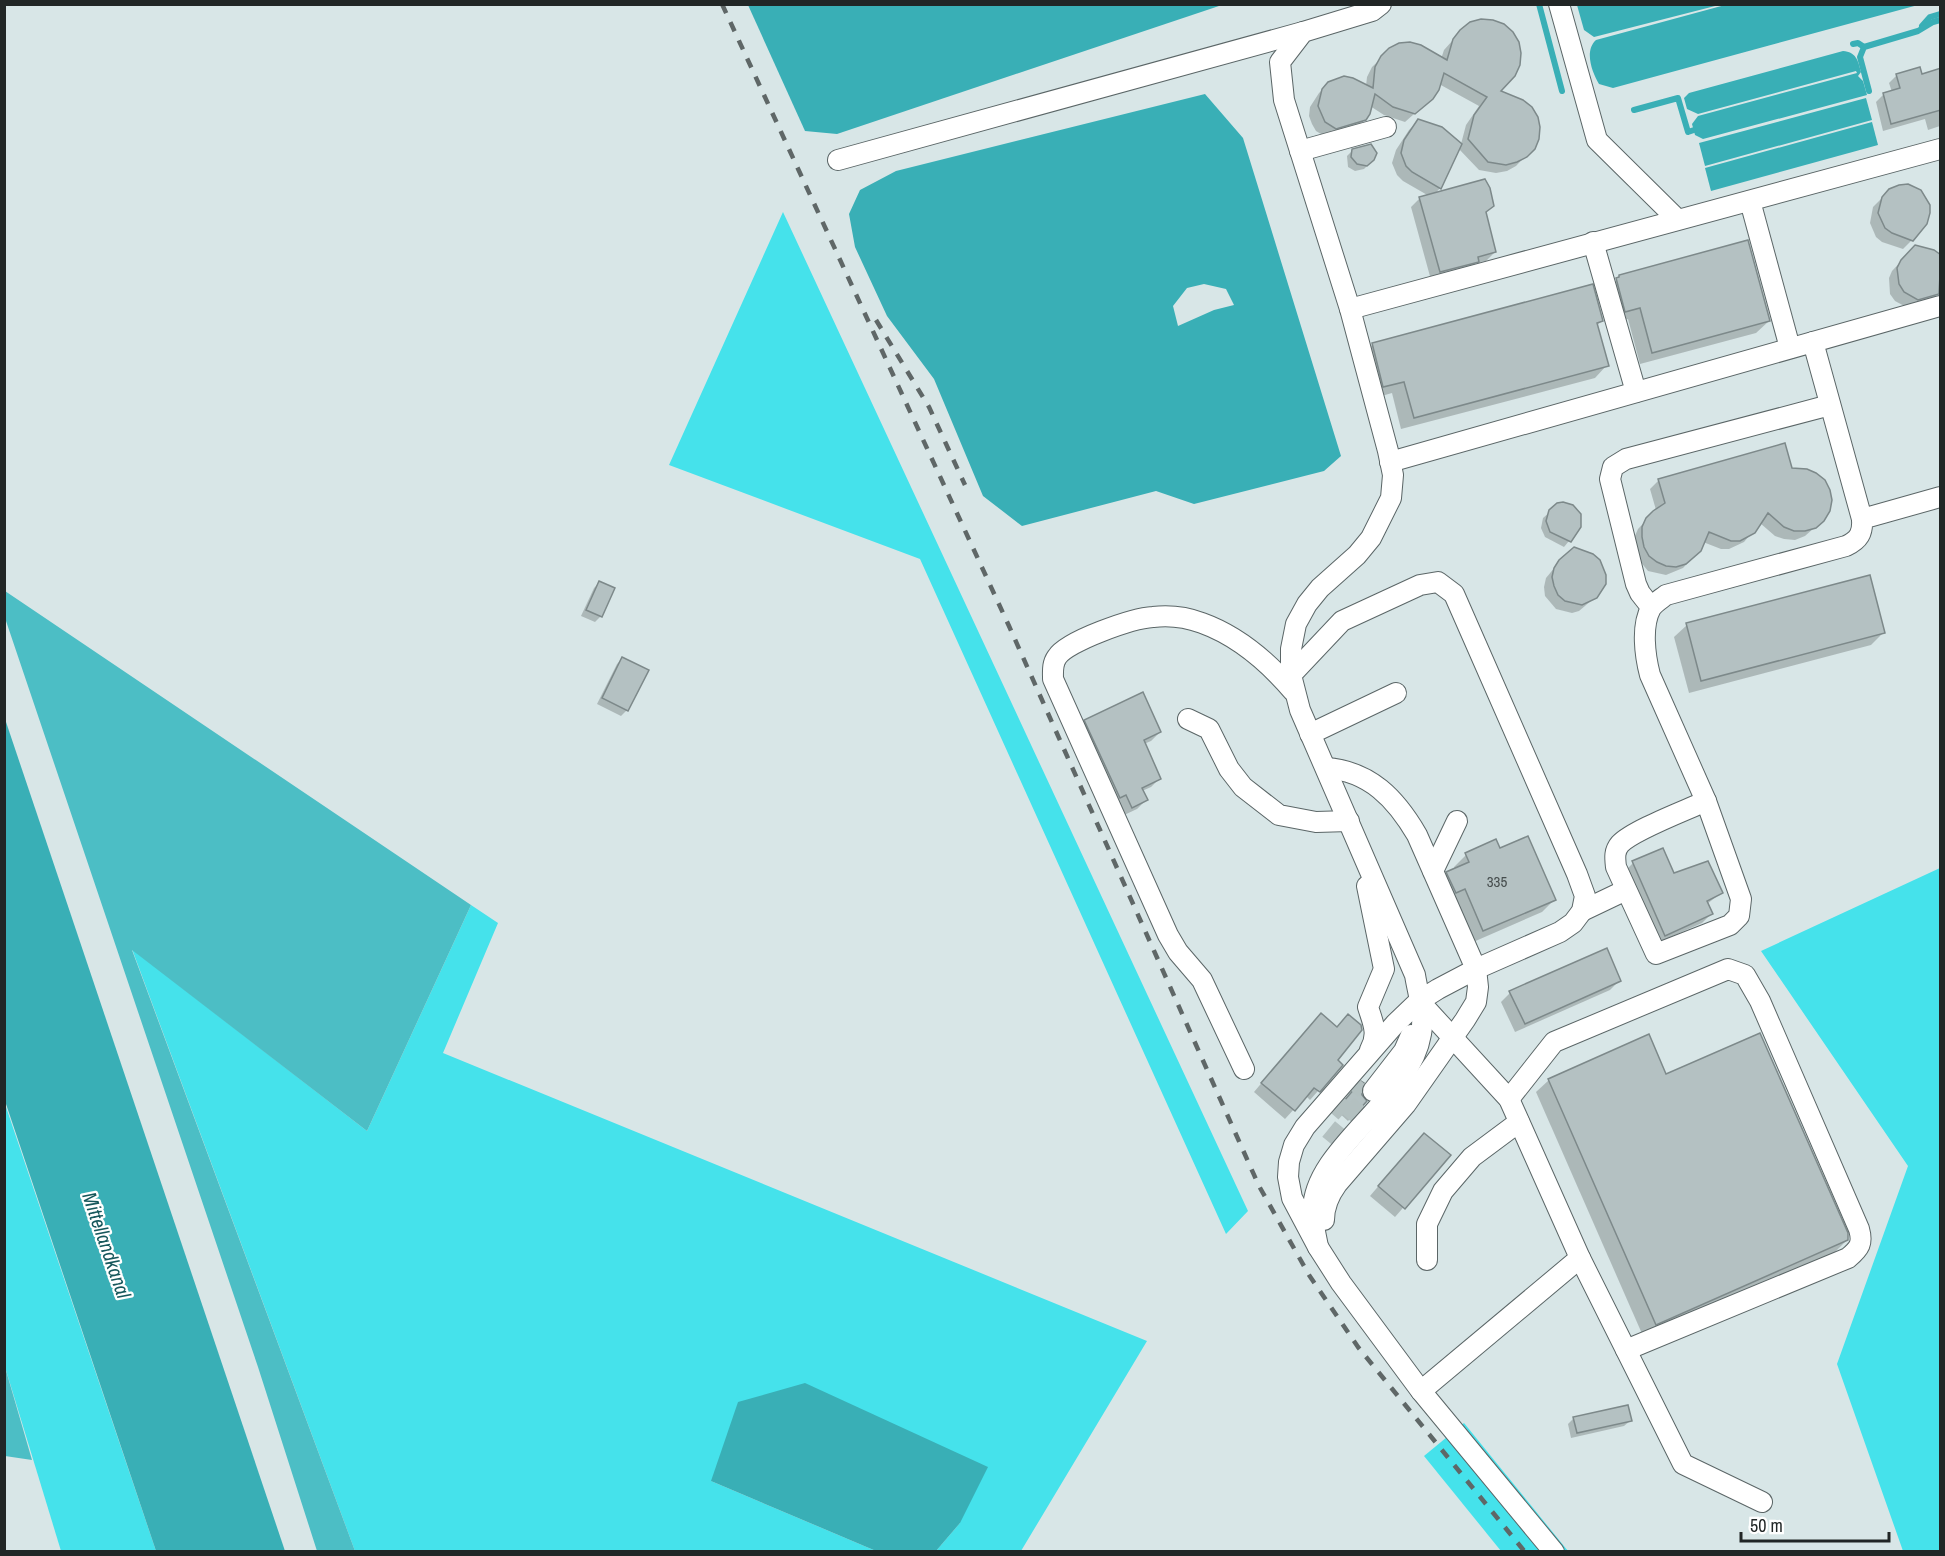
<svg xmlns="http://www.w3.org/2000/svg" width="1945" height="1556" viewBox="0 0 1945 1556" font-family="'Archivo Narrow',sans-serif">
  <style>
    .green { fill: #45e2eb }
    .forest { fill: #4cbec5 }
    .water { fill: #39afb6; fill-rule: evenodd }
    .shadow { fill: #0003 }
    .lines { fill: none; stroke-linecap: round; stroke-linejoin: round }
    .stream { stroke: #39afb6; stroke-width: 6 }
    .building { fill: #b4c1c2; stroke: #7d898a; stroke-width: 1.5 }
    .minor-tunnel { stroke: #b3c0c0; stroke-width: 20; stroke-dasharray: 20 10; stroke-linecap: butt }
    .minor-casing { stroke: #5b6667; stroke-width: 22 }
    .minor { stroke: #fff; stroke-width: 20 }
    .rail { stroke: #5f6767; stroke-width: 4.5; stroke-dasharray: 10 10; stroke-linecap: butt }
    .labels { text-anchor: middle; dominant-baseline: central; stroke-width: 4.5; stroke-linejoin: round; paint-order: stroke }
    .number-label { font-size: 15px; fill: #464d4d }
    .water-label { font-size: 20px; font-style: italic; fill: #16575b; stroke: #fff }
  </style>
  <rect width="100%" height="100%" fill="#d8e6e7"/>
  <g class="green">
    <path d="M783 212 1248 1211 1226 1234 920 559 669 465Z"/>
    <path d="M1940 868V1551H1903L1837 1364 1908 1166 1761 951Z"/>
    <path d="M471 905 498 923 443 1053 1147 1341 1021 1551H936L960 1523 711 1481 876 1551H355L132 949 367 1131Z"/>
    <path d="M4 1101 156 1551H61L5 1367Z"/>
    <path d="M1464 1423 1568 1551H1501L1424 1456Z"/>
  </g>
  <g class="forest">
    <path d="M5 591 471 905 367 1131 132 950 355 1551H317L258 1367 5 618Z"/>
    <path d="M4 1367H5L32 1460 5 1456Z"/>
  </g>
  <g class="water">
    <path d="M748 5H1222L837 134 805 131Z"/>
    <path d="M1577 5V4L1719 5 1594 37 1584 30Z"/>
    <path d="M1725 5V4L1918 5 1613 88 1599 84C1592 72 1584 51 1596 40Z"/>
    <path d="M1843 51C1856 52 1858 60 1861 72L1858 76 1863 81 1867 95 1703 139 1695 135 1692 124 1698 116 1857 73 1856 71 1698 114 1687 109 1684 98 1689 93Z"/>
    <path d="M1205 94 1243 138 1341 456 1324 471 1194 504 1156 491 1022 526 983 496 934 379 887 316 855 247 849 214 860 190 896 171ZM1204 284 1226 289 1234 305 1214 310 1178 326 1173 306 1187 288Z"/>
    <path d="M1866 98 1872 120 1705 166 1699 143Z"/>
    <path d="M1872 122 1878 145 1711 191 1705 168Z"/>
    <path d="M4 719H5L285 1551H156L5 1101Z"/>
    <path d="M805 1383 988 1467 960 1523 936 1551H876L711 1481 738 1402Z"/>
  </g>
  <g class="shadow">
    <path d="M1461 31 1533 148 1516 166 1507 171 1496 173 1479 170 1458 148 1440 188 1434 195 1484 214 1495 252 1486 261 1475 263 1469 270 1431 280 1411 207 1420 198 1429 196 1403 181 1397 175 1392 163 1396 150 1409 130 1419 120 1461 144 1466 125 1479 106 1439 84 1432 98 1405 122 1384 115 1370 106 1365 119 1355 129 1326 137 1316 131 1312 124 1309 116 1310 107 1319 93 1329 83 1366 86 1367 77 1372 67 1390 50 1441 59 1444 50Z"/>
    <path d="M1940 70V126L1928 130 1925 119 1883 131 1876 102 1884 94 1892 92 1889 83 1897 75H1921Z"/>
    <path d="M1353 150 1370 163 1364 169 1355 171 1348 167 1347 156Z"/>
    <path d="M1890 190 1912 240 1903 249 1882 242 1876 237 1870 223 1873 207Z"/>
    <path d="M1906 256H1940V291L1929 303 1908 308 1895 301 1890 294 1889 278 1892 271Z"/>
    <path d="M1620 277 1769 321 1756 333 1640 364 1628 319 1613 323 1604 292Z"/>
    <path d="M1592 286 1602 321 1596 326 1607 365 1595 378 1401 429 1392 393 1371 399 1360 357 1372 345Z"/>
    <path d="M1791 469 1823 520 1805 536 1795 540 1784 539 1775 536 1760 523 1744 542 1729 549H1721L1703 542 1699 551 1683 568 1666 575 1648 571 1636 556 1634 538 1638 529 1656 510 1650 489 1659 480Z"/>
    <path d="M1550 512 1569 541 1564 547 1545 537 1541 528 1543 518Z"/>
    <path d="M1560 561 1592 600 1579 611 1572 613 1556 609 1545 596 1544 587 1546 578Z"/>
    <path d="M599 583 601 616 595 622 581 616 594 588Z"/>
    <path d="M1687 625 1884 632 1871 645 1689 693 1674 637Z"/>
    <path d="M622 659 627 710 621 716 597 704 617 664Z"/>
    <path d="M1085 721 1160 732 1151 741 1144 744 1160 778 1151 787 1142 791 1146 800 1137 809 1122 816 1076 730Z"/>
    <path d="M1499 850 1554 900 1542 912 1471 943 1435 886 1447 873 1455 870 1454 867 1466 855Z"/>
    <path d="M1662 850 1673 875 1721 893 1707 904 1711 914 1702 923 1655 944 1624 872 1633 863Z"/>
    <path d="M1619 981 1610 990 1515 1032 1501 1002 1510 993Z"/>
    <path d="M1312 1023 1336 1028V1060L1341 1065 1310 1100 1306 1096 1285 1119 1254 1092Z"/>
    <path d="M1665 1076 1846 1233V1241L1834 1253 1643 1336 1536 1092 1549 1080Z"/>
    <path d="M1361 1083 1360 1096 1365 1101 1348 1121 1337 1111Z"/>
    <path d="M1415 1143 1449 1155 1395 1217 1370 1196Z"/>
    <path d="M1574 1418 1630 1421 1624 1426 1571 1438 1568 1424Z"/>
  </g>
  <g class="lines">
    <g class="stream">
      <path d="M1539 4 1562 91"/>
      <path d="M1922 26 1930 17 1940 14"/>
      <path d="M1853 44 1858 43 1864 47"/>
      <path d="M1869 91 1860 57 1864 47 1918 31 1933 22 1940 20"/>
      <path d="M1634 110 1678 98 1688 132 1694 130"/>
    </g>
  </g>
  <g class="building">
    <path d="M1481 19 1493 20 1504 24 1513 32 1519 42 1521 53 1520 65 1515 76 1501 91 1523 100 1532 107 1538 117 1540 127 1539 139 1535 149 1527 157 1517 162 1506 165 1488 162 1468 139 1474 115 1487 97 1444 73 1439 90 1433 99 1415 114 1393 107 1375 94 1370 114 1366 120 1336 129 1325 122 1318 106 1322 89 1328 82 1344 76 1353 78 1373 88 1375 67 1381 56 1389 48 1399 43 1410 42 1421 45 1447 60 1453 39 1460 30 1470 22Z"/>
    <path d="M1920 67 1922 74 1941 68V110L1891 124 1883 93 1900 88 1896 74Z"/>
    <path d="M1418 119 1442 127 1462 144 1441 189 1412 172 1406 166 1401 153 1404 140Z"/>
    <path d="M1371 144 1377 153 1374 160 1367 166 1357 164 1351 157 1352 149Z"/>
    <path d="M1485 179 1490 188 1494 206 1486 212 1496 252 1478 257 1479 262 1440 272 1419 197Z"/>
    <path d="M1908 184 1921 190 1930 205V213L1927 224 1913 241 1892 233 1885 228 1878 213 1882 197 1889 189 1899 185Z"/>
    <path d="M1748 240 1770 321 1652 353 1640 308 1625 312 1616 278 1619 277V275Z"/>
    <path d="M1915 245 1934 250 1941 255 1939 294 1918 300 1904 292 1899 284 1897 268 1901 260Z"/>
    <path d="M1593 284 1603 321 1597 323 1609 366 1414 418 1404 382 1383 387 1372 343Z"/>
    <path d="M1785 443 1792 468 1807 469 1816 473 1825 480 1830 490 1832 500 1830 511 1824 521 1816 528 1805 531H1794L1784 527 1768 513 1755 533 1740 541H1731L1709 532 1701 551 1686 564 1676 567 1666 566 1657 562 1649 556 1644 547 1642 537V527L1646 518 1653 511 1665 503 1658 479Z"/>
    <path d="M1563 502 1573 505 1581 514V527L1571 542 1550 532 1546 521 1549 510 1557 503Z"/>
    <path d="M1574 547 1593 554 1600 560 1606 575V584L1597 598 1582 605 1565 601 1558 595 1554 586 1552 577 1554 568 1559 560Z"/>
    <path d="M1870 575 1885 633 1701 681 1686 623Z"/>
    <path d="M599 581 615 588 602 617 586 610Z"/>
    <path d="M622 657 649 670 628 711 602 698Z"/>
    <path d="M1143 692 1161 732 1144 740 1161 779 1142 788 1148 800 1132 808 1126 795 1120 798 1084 720Z"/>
    <path d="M1528 836 1556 900 1483 931 1465 889 1456 893 1446 872 1469 862 1465 853 1496 839 1500 848Z"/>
    <path d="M1663 848 1674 873 1708 861 1723 893 1707 901 1713 914 1665 936 1632 861Z"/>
    <path d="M1607 948 1621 981 1525 1024 1509 991Z"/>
    <path d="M1321 1013 1337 1027 1348 1014 1361 1025 1362 1030 1338 1060 1343 1065 1320 1092 1314 1088 1295 1111 1261 1083Z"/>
    <path d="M1760 1033 1848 1233V1240L1656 1325 1548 1079 1649 1034 1666 1074Z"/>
    <path d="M1361 1081 1364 1083 1361 1089 1362 1095 1367 1101 1351 1119 1338 1108Z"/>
    <path d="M1424 1133 1451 1155 1405 1209 1378 1186Z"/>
    <path d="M1628 1405 1632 1421 1577 1433 1573 1417Z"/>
  </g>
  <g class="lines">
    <g class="minor-tunnel">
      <path d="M1331 1113 1360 1080"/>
      <path d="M1330 1143 1373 1091"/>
    </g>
    <defs>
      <g id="minor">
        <path d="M1559 4 1597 140 1677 219"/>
        <path d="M1300 151 1386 127"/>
        <path d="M838 160 1303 32"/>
        <path d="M1750 201 1790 348"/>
        <path d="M1593 242 1636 392"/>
        <path d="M1350 309 1940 149"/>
        <path d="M1813 342 1862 519"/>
        <path d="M1390 462 1940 306"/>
        <path d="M1651 607 1640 593 1636 584 1610 479 1613 467 1626 459 1830 405"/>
        <path d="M1291 675 1342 621 1420 585 1438 582 1454 594 1577 874 1585 896 1582 911 1573 923 1560 932 1476 969 1438 989 1419 1001 1395 1024 1305 1127 1294 1145 1289 1162 1288 1177 1292 1198 1318 1247 1341 1283 1421 1391 1554 1552"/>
        <path d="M1188 719 1209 729 1229 769 1243 787 1279 815 1316 822 1349 821"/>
        <path d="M1310 734 1396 693"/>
        <path d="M1706 801 1650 675C1645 656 1641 626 1651 608 1654 603 1661 599 1666 595L1846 546C1859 540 1863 533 1862 519L1940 497"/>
        <path d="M1706 801 1741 899 1739 916 1730 925 1656 954 1616 867C1615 858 1614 851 1620 844 1633 830 1687 810 1706 801Z"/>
        <path d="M1433 871 1457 821"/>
        <path d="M1367 886 1384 969 1368 1007C1373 1023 1379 1034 1370 1050"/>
        <path d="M1582 911 1626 890"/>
        <path d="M1419 1001 1509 1099 1580 1258 1421 1391"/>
        <path d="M1244 1069 1202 980 1178 952 1168 935 1053 679C1053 671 1052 664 1057 657 1067 641 1133 618 1153 617 1170 615 1186 617 1202 623 1238 636 1269 663 1293 691"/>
        <path d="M1373 1091 1404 1051 1411 1035"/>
        <path d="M1509 1099 1554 1042 1728 969 1745 975 1760 1001 1859 1229C1863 1243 1860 1248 1848 1258L1626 1350"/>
        <path d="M1324 1220C1324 1206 1329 1195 1337 1184L1406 1104 1465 1020 1476 1002 1478 987 1476 969 1417 835C1396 799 1370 771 1326 768"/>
        <path d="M1318 1247C1316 1235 1312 1222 1313 1210 1314 1148 1410 1101 1421 1034 1425 1014 1418 994 1415 975L1300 710 1291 675V649L1296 624 1307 604 1320 588 1357 555 1371 538 1391 498 1393 475 1388 451 1350 309 1284 100 1280 62 1303 32 1372 11 1381 4"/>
        <path d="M1580 1258 1683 1464 1762 1502"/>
        <path d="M1427 1260V1224L1443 1191 1472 1157 1519 1122"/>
      </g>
    </defs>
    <use href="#minor" class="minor-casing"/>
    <use href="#minor" class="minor"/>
    <g class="rail">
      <path d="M722 4 1009 626 1259 1186 1309 1275 1358 1347 1525 1552"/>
      <path d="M876 320 929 407 965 485"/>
    </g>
  </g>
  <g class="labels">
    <g class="number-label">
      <text x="1497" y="881">335</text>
    </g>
    <g class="water-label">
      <text transform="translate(107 1245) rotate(71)">Mittellandkanal</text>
    </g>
  </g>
  <rect width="1945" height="1556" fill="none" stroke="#212626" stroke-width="12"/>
  <path d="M1741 1532v9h148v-9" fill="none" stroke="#212626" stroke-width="3"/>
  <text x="1750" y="1532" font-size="18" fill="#212626" stroke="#ffffff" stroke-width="4.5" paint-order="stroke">50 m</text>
</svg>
